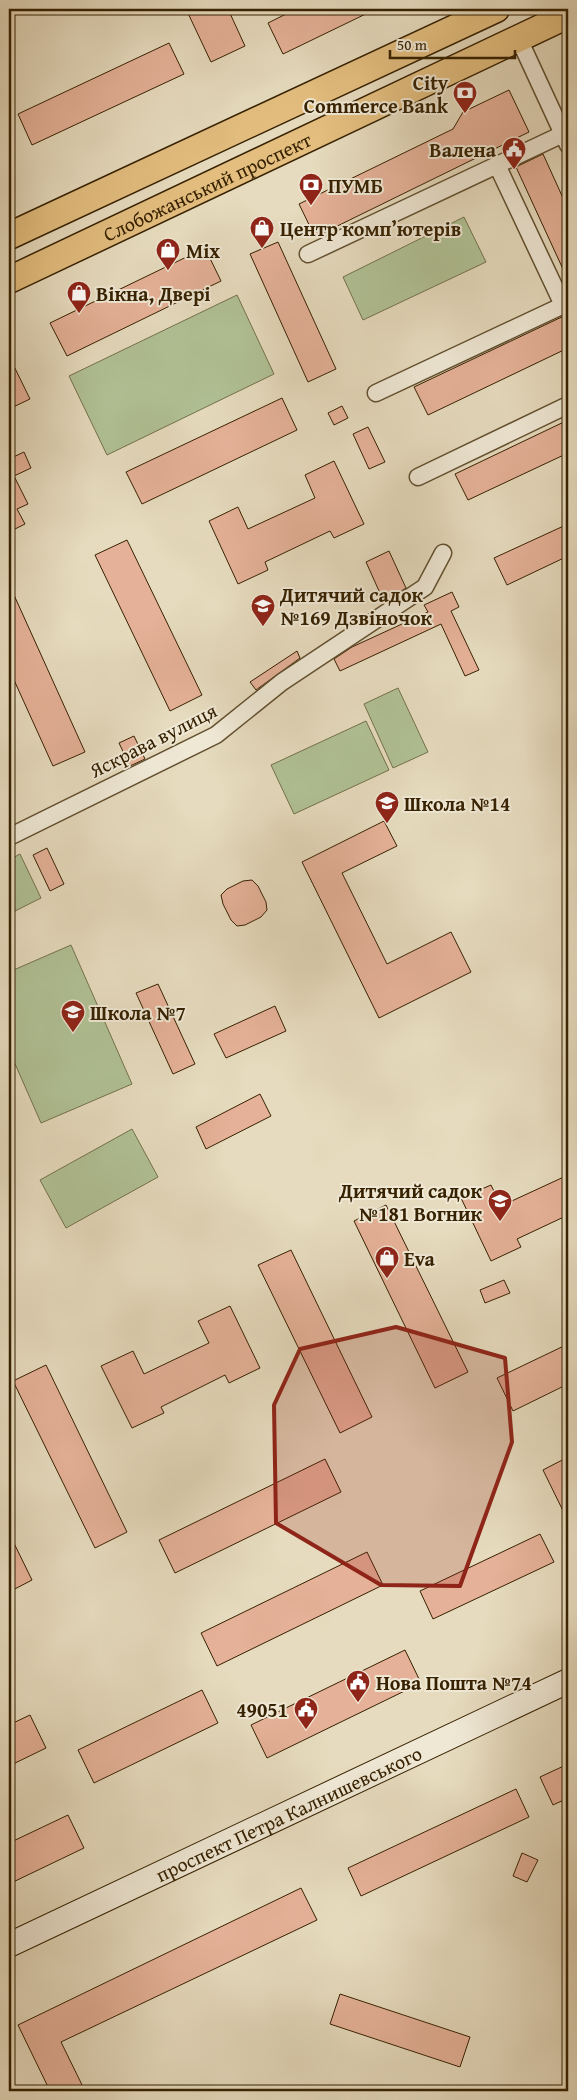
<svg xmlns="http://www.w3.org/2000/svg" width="577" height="2100" viewBox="0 0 577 2100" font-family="'Gentium Book Plus',serif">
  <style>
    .green { fill: #b0c195; stroke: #73714b }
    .building { fill: #e5b198; stroke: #362101 }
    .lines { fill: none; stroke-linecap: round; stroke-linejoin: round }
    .street-casing { stroke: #625030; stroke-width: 19 }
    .secondary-casing { stroke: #362101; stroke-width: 26 }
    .primary-casing { stroke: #362101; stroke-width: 29 }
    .street { stroke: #efe8d5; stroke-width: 16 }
    .secondary { stroke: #efe8d5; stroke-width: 24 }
    .primary { stroke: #e3be7f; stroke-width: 26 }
    .marked { fill: #8f2418; fill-opacity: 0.2; stroke: #8f2418; stroke-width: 4; stroke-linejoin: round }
    .labels { text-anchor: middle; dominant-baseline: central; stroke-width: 4; stroke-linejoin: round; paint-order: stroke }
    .poi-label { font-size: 20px; font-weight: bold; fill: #362101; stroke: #efe8d5; text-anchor: start }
    .street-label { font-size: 20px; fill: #362101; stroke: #efe8d5 }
  </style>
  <rect width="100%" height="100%" fill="#e6dbbe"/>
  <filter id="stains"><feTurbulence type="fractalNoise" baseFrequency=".004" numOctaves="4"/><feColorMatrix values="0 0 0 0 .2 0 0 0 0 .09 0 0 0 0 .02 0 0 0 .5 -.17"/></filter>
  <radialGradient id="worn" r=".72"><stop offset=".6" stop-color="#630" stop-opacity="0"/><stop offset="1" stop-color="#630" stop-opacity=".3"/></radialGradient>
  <g class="green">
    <path d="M464 217 486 262 363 320 343 277Z"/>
    <path d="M237 295 274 374 107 455 69 376Z"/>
    <path d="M398 688 428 752 393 768 364 704Z"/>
    <path d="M366 721 389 770 294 814 271 765Z"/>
    <path d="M20 854 41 898 9 914V860Z"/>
    <path d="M71 945 132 1084 41 1123 9 1050V972Z"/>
    <path d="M132 1129 158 1177 66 1228 40 1180Z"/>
  </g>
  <g class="building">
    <path d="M186 9H228L245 46 211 62Z"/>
    <path d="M296 9H376L283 54 268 23Z"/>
    <path d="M169 43 184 74 32 145 18 114Z"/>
    <path d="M509 90 529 132 315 237 299 204 453 129 463 112Z"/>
    <path d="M543 154 568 209V280L516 167Z"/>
    <path d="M278 242 336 369 308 382 250 254Z"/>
    <path d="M205 248 221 281 67 356 50 323Z"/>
    <path d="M568 314V348L428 415 414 387Z"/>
    <path d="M9 356 30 399 9 409Z"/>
    <path d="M282 398 297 430 142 504 126 472Z"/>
    <path d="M342 406 348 418 334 425 328 413Z"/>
    <path d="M568 420V453L468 500 455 474Z"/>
    <path d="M368 427 385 462 369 469 353 434Z"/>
    <path d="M24 452 31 468 14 476 28 504 17 509 25 524 9 532V459Z"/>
    <path d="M334 461 364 524 334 538 330 531 265 562 268 570 238 584 209 521 238 507 248 529 315 498 305 475Z"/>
    <path d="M568 524V556L507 585 494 558Z"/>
    <path d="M127 540 202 695 170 711 95 555Z"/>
    <path d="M389 551 406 588 384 602 366 562Z"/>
    <path d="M9 584 85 752 53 766 9 669Z"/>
    <path d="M452 592 459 607 451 611 479 670 465 676 441 624 340 671 334 659 352 647 428 612 424 605Z"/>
    <path d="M297 651 300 658 256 690 250 682Z"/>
    <path d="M134 736 145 759 130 766 119 743Z"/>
    <path d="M384 821 397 846 342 873 387 964 451 932 471 972 379 1018 302 862Z"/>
    <path d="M47 848 64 884 50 891 33 855Z"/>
    <path d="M252 880 258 886 266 902 267 910 261 917 245 925 237 926 231 920 223 904 221 895 227 889 243 881Z"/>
    <path d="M158 984 195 1064 173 1074 136 993Z"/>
    <path d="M275 1006 286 1031 226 1058 214 1034Z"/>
    <path d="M260 1094 271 1116 206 1149 196 1127Z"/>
    <path d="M568 1175V1215L517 1239 521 1247 491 1261 461 1198 491 1185 501 1206Z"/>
    <path d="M386 1205 468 1372 435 1388 354 1221Z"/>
    <path d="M291 1250 372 1417 340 1433 258 1265Z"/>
    <path d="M504 1280 510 1293 485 1303 480 1290Z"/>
    <path d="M230 1306 260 1368 229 1383 225 1375 161 1407 164 1413 132 1428 101 1366 133 1351 144 1374 209 1343 198 1321Z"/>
    <path d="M568 1344V1384L513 1411 497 1378Z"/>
    <path d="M46 1365 127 1532 95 1548 13 1381Z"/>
    <path d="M568 1457V1521L543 1470Z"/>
    <path d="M325 1459 341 1492 175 1573 159 1540Z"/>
    <path d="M9 1533 32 1580 9 1592Z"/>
    <path d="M540 1534 554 1562 433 1619 420 1591Z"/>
    <path d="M367 1552 383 1585 217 1666 201 1633Z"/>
    <path d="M405 1650 421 1683 267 1758 251 1725Z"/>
    <path d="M202 1690 218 1723 94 1783 78 1750Z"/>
    <path d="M30 1715 46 1748 9 1766V1725Z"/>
    <path d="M568 1764V1798L553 1805 540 1777Z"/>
    <path d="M516 1789 529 1817 361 1896 348 1868Z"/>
    <path d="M68 1815 84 1848 9 1884V1843Z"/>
    <path d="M522 1853 538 1860 527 1882 513 1876Z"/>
    <path d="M301 1888 317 1920 61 2042 85 2091H50L18 2025Z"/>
    <path d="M340 1994 470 2037 460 2067 330 2024Z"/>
  </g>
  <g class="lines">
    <defs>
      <g id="street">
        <path d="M519 39 568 145"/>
        <path d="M497 165 563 305"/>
        <path d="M308 254 563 134"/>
        <path d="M376 393 568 303"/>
        <path d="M418 477 568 405"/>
        <path d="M9 837 216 735 282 682 425 587 443 553"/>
      </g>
      <g id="secondary">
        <path id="s1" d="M9 1945 568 1681"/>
      </g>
      <g id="primary">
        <path d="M9 236 496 9"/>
        <path id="s2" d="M9 280 568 15"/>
      </g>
    </defs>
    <use href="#street" class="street-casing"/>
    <use href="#secondary" class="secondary-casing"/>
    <use href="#primary" class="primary-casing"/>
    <use href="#street" class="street"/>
    <use href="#secondary" class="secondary"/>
    <use href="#primary" class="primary"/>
  </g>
  <path class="marked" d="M396 1327 505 1358 512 1442 460 1586 381 1585 276 1523 274 1405 300 1349Z"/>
  <defs>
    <symbol id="bank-pin" viewBox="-11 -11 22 30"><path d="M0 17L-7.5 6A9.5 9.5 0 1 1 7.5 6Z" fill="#8f2418" stroke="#efe8d5"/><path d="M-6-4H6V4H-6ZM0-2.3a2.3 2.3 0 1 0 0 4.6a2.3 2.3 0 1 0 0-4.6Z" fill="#fff"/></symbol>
    <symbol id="civic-pin" viewBox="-11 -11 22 30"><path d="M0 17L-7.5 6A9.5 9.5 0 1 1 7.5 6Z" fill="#8f2418" stroke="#efe8d5"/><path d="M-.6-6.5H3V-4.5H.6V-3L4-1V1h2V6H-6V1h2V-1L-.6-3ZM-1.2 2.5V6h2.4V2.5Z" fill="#fff"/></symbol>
    <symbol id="shop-pin" viewBox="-11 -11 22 30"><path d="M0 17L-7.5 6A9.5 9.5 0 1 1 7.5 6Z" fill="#8f2418" stroke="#efe8d5"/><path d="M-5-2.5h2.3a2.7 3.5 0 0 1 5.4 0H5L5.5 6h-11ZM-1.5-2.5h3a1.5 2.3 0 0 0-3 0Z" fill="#fff"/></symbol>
    <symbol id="school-pin" viewBox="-11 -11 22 30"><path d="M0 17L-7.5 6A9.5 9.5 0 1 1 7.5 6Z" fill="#8f2418" stroke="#efe8d5"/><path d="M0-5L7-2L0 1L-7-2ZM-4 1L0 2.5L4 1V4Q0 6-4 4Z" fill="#fff"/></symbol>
  </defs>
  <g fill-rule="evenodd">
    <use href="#bank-pin" x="451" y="79" width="28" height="38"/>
    <use href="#civic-pin" x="500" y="135" width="28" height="38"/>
    <use href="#bank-pin" x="297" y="171" width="28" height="38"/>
    <use href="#shop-pin" x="248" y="214" width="28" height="38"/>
    <use href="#shop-pin" x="154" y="236" width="28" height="38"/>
    <use href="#shop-pin" x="65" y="279" width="28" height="38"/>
    <use href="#school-pin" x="249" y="592" width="28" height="38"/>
    <use href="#school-pin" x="373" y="789" width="28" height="38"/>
    <use href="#school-pin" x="59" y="998" width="28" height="38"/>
    <use href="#school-pin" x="486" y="1187" width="28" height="38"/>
    <use href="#shop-pin" x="373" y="1244" width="28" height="38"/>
    <use href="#civic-pin" x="344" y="1668" width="28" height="38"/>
    <use href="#civic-pin" x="292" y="1695" width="28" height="38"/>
  </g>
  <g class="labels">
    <g class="poi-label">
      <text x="448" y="82" text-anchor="end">City<tspan x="448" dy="23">Commerce Bank</tspan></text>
      <text x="496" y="149" text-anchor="end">Валена</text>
      <text x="328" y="185">ПУМБ</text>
      <text x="280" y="228">Центр комп’ютерів</text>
      <text x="186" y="250">Mix</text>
      <text x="96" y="293">Вікна, Двері</text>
      <text x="280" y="594">Дитячий садок<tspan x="280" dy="23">№169 Дзвіночок</tspan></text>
      <text x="404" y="803">Школа №14</text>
      <text x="90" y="1012">Школа №7</text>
      <text x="482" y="1190" text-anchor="end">Дитячий садок<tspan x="482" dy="23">№181 Вогник</tspan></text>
      <text x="404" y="1258">Eva</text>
      <text x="376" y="1682">Нова Пошта №74</text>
      <text x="288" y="1709" text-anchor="end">49051</text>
    </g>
    <g class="street-label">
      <text stroke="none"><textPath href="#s2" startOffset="219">Слобожанський проспект</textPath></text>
      <text transform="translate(153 740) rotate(-27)">Яскрава вулиця</text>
      <text stroke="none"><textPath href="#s1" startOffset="309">проспект Петра Калнишевського</textPath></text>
    </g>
  </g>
  <rect width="577" height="2100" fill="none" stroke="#e6dbbe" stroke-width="30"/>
  <rect x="10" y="10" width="557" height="2080" fill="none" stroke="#362101" stroke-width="2.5"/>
  <rect x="15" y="15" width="547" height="2070" fill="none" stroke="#362101"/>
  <path d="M390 50v8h125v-8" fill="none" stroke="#362101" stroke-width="2.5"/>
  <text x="397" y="50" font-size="15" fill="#362101" stroke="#efe8d5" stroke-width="4" paint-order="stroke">50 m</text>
  <rect width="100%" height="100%" filter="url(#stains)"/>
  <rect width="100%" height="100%" fill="url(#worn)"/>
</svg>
